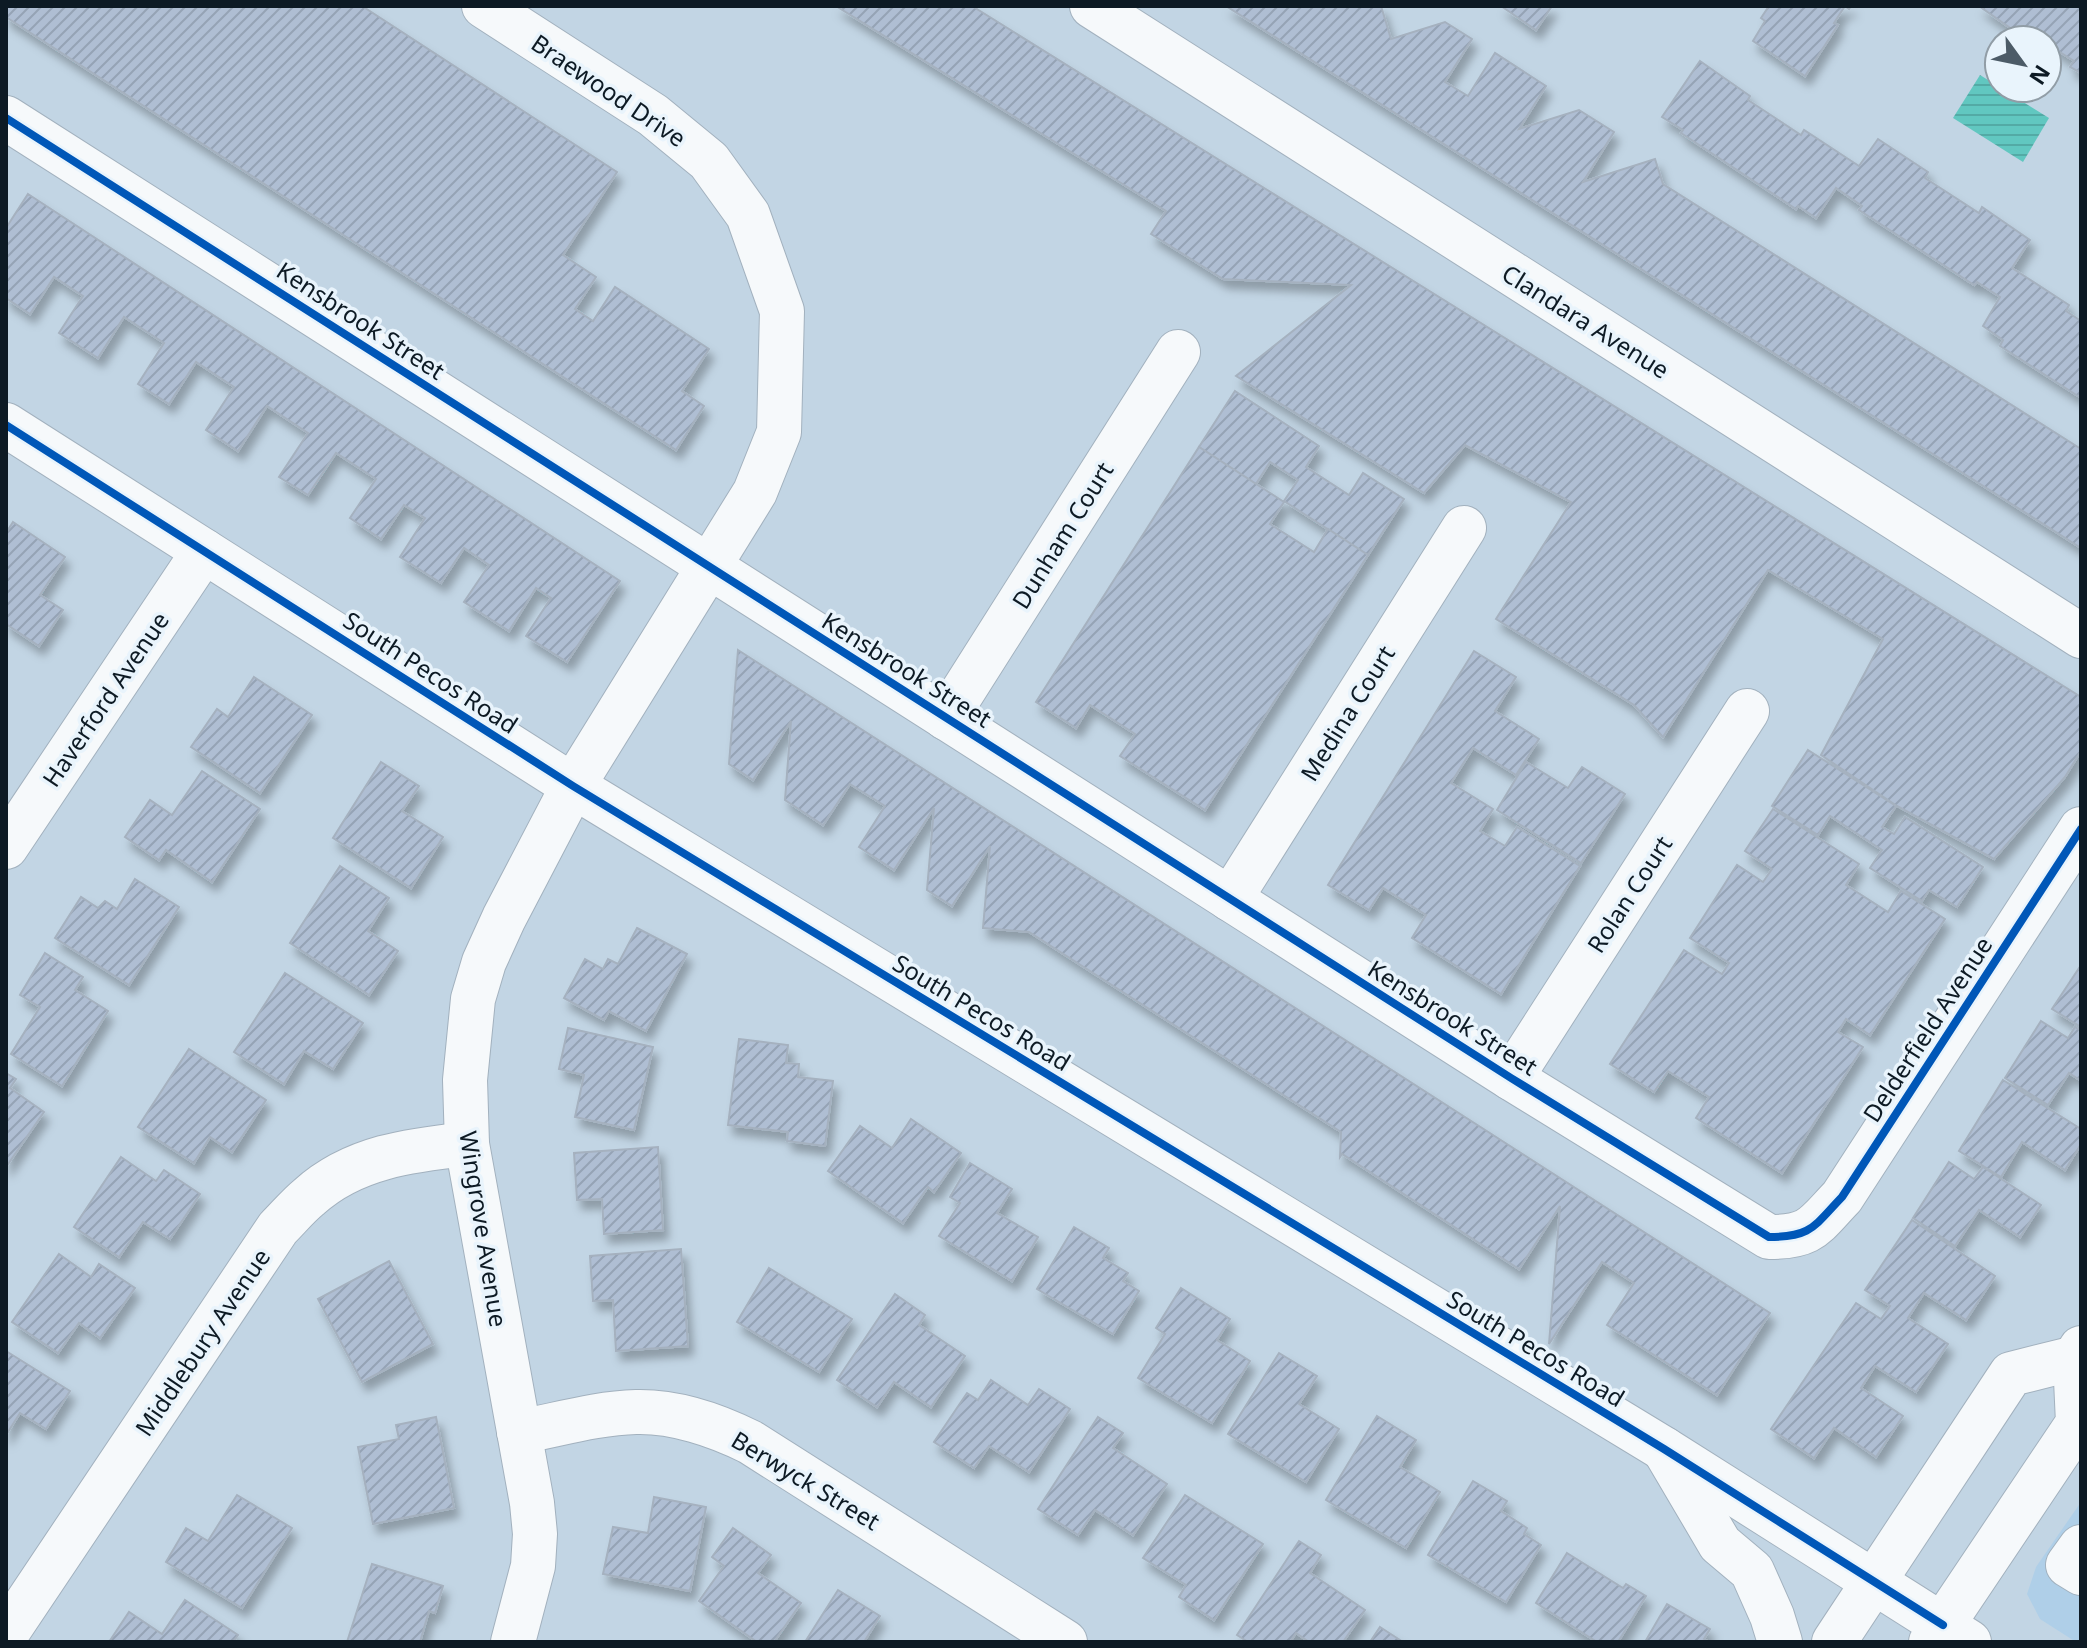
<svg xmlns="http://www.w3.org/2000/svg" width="2087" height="1648" viewBox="0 0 2087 1648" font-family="'Noto Sans',sans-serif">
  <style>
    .built { fill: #afcfe8 }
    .water { fill: url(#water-rules) }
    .building { fill: url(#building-hatch); stroke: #a5b1bf; stroke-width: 2; filter: url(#shadow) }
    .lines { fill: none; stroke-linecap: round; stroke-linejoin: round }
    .minor-casing { stroke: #a2b1be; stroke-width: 46 }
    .major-casing { stroke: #a2b1be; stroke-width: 46 }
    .minor { stroke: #f6f9fb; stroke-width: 44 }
    .major { stroke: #f6f9fb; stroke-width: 44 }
    .cycleway-casing { stroke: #e9f4fc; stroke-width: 13 }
    .cycleway { stroke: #0057b8; stroke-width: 8 }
    .labels { text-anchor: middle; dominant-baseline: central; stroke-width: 7; stroke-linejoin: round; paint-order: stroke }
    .street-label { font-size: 24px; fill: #0d1a24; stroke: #e9f4fc }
  </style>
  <defs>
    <pattern id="water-rules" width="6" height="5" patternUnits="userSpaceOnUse" patternTransform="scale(2)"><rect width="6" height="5" fill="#61c7c0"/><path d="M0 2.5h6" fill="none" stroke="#53aaa5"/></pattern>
    <pattern id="building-hatch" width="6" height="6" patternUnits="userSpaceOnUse" patternTransform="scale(2)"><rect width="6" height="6" fill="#afbed3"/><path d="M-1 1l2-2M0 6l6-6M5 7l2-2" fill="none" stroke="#95a3b5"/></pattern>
    <filter id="shadow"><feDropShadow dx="5" dy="9" stdDeviation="4" flood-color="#0004"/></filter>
  </defs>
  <rect width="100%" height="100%" fill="#c2d5e4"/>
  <path class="built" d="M2081 1502V1642H2076L2040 1619 2027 1594 2036 1567Z"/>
  <path class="water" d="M1980 75 2049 118 2023 162 1953 118Z"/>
  <g class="building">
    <path d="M6 6H362L617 172 563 255 596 277 575 309 593 321 615 287 709 349 682 391 704 406 676 450 6 17Z"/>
    <path d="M836 6H972L2081 697V751L2065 777 1994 859 1897 806 1821 755 1883 639 1768 570 1663 737 1634 705 1496 619 1571 502 1465 445 1424 493 1236 376 1351 285 1223 279 1151 234 1166 211Z"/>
    <path d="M1226 6H1381L1391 39 1445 22 1472 39 1445 82 1468 96 1495 53 1546 86 1519 129 1579 110 1614 132 1583 182 1655 159 1663 184 2081 449V548Z"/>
    <path d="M1501 6H1552L1536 30Z"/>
    <path d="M1769 6H1851L1849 9 1845 6 1834 23 1838 25 1805 76 1753 41 1765 21 1761 18Z"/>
    <path d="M1979 6H2081V73L2070 67 2074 61 2047 44V40H2040L2019 28 2016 32Z"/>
    <path d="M1700 61 1750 96 1748 100 1801 135 1804 130 1859 166 1878 139 1928 172 1925 178 1979 213 1982 207 2030 240 2012 268 2069 305 2066 311 2081 321V398L2000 346 2003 340 1983 326 2000 297 1977 282 1974 285 1859 210 1862 206 1836 188 1816 218 1798 206 1796 209 1681 133 1683 130 1662 117Z"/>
    <path d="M28 194 620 581 567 662 526 636 551 598 536 588 509 631 464 602 489 565 464 548 441 583 400 557 425 518 404 505 381 539 350 518 376 479 336 453 308 495 279 477 308 433 267 406 238 451 206 430 234 387 196 362 169 404 138 384 164 343 124 317 98 358 59 333 83 296 54 277 30 314 6 298V228Z"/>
    <path d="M1235 391 1319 446 1306 467 1349 495 1363 473 1404 499 1368 555 1284 501 1298 480 1270 462 1256 484 1199 447Z"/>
    <path d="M1199 447 1284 502 1270 524 1314 552 1328 529 1368 555 1205 810 1120 756 1135 734 1090 705 1076 728 1036 702Z"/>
    <path d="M13 522 65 557 40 595 63 610 39 646 6 624V533Z"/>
    <path d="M738 650 1770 1313 1717 1395 1607 1325 1634 1283 1602 1262 1549 1344 1560 1206 1519 1269 1342 1154 1340 1157 1341 1132 1029 932 983 928 990 846 952 906 927 890 934 808 894 870 859 847 885 806 850 784 823 825 785 800 791 721 753 780 729 764Z"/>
    <path d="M1474 651 1516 677 1495 711 1539 739 1516 775 1473 748 1451 783 1493 809 1480 831 1505 846 1517 827 1580 866 1501 994 1412 938 1426 915 1383 888 1369 910 1328 885Z"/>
    <path d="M254 677 312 715 260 793 191 747 217 709 228 717Z"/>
    <path d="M1808 750 1896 806 1882 827 1894 834 1905 817 1983 867 1957 907 1929 890 1922 901 1870 868 1882 850 1830 816 1818 835 1772 806Z"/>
    <path d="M381 762 419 786 402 811 443 837 411 888 333 838Z"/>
    <path d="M1526 762 1568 788 1582 767 1625 794 1581 863 1497 810Z"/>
    <path d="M202 771 260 809 212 882 166 850 159 860 125 837 150 800 172 815Z"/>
    <path d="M1773 809 1859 864 1846 885 1888 912 1901 891 1945 919 1870 1035 1846 1019 1838 1032 1863 1047 1782 1173 1696 1118 1709 1097 1668 1071 1654 1092 1610 1064 1684 950 1722 974 1729 963 1690 938 1737 865 1763 882 1772 869 1745 851Z"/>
    <path d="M340 866 389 898 368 931 398 951 369 995 290 943Z"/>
    <path d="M135 879 179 907 129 985 55 938 81 897 98 908 105 901 117 909Z"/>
    <path d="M637 928 687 954 646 1031 609 1011 604 1020 564 998 585 959 603 969 608 959 618 964Z"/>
    <path d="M45 953 83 977 75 990 108 1011 62 1086 11 1054 40 1007 20 995Z"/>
    <path d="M2081 965V1027L2052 1009Z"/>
    <path d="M285 973 363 1023 333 1069 304 1051 284 1084 234 1052Z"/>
    <path d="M2041 1021 2068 1038 2075 1027 2081 1031V1081L2069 1073 2048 1105 2005 1078Z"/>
    <path d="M568 1028 653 1047 634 1130 575 1117 584 1075 559 1069Z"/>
    <path d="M739 1039 788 1045 786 1063 799 1064 798 1077 833 1081 825 1146 787 1141 788 1132 728 1125Z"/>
    <path d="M189 1049 266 1100 232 1152 210 1137 194 1163 138 1127Z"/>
    <path d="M6 1073 16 1079 10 1088 44 1112 6 1167Z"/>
    <path d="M2003 1080 2081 1129V1144L2065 1170 2022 1142 2001 1177 1959 1151Z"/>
    <path d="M911 1119 961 1153 934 1192 928 1187 903 1223 828 1171 860 1126 892 1148Z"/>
    <path d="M658 1147 663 1230 604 1234 602 1199 577 1200 574 1153Z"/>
    <path d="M121 1157 156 1181 164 1170 200 1194 170 1239 143 1222 119 1257 74 1227Z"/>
    <path d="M1949 1162 1974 1179 1983 1167 2041 1205 2020 1237 1979 1210 1955 1246 1913 1218Z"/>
    <path d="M970 1163 1012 1189 997 1213 1038 1237 1012 1281 939 1236 960 1203 950 1197Z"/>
    <path d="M1912 1220 1995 1276 1966 1320 1924 1293 1908 1318 1948 1344 1916 1392 1875 1366 1861 1388 1903 1416 1876 1457 1834 1428 1814 1458 1771 1429 1856 1303 1881 1319 1890 1306 1865 1290Z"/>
    <path d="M1074 1227 1109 1248 1103 1258 1128 1273 1123 1281 1139 1291 1113 1334 1037 1289Z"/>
    <path d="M681 1249 688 1346 616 1351 613 1300 593 1301 590 1256Z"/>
    <path d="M59 1254 91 1277 99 1264 135 1288 100 1338 79 1323 58 1353 12 1322Z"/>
    <path d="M389 1261 433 1344 362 1382 318 1299Z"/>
    <path d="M769 1268 852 1319 819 1372 737 1322Z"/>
    <path d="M1181 1288 1230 1319 1217 1340 1250 1361 1212 1423 1138 1378 1165 1334 1156 1328Z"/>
    <path d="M895 1294 925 1315 919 1325 965 1356 931 1407 894 1382 877 1407 837 1380Z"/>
    <path d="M6 1351 70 1391 46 1429 20 1413 6 1435Z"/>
    <path d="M1279 1353 1317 1376 1299 1404 1339 1429 1306 1482 1228 1434Z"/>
    <path d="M991 1380 1028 1405 1039 1389 1070 1409 1029 1472 989 1446 974 1468 934 1442 967 1393 978 1400Z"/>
    <path d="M1377 1416 1416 1440 1400 1467 1440 1492 1406 1548 1326 1500Z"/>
    <path d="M436 1417 454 1508 373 1524 358 1447 399 1439 396 1425Z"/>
    <path d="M1098 1417 1123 1433 1113 1448 1167 1484 1133 1535 1095 1510 1078 1535 1038 1509Z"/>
    <path d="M1473 1481 1507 1501 1501 1511 1527 1528 1524 1534 1541 1545 1506 1602 1428 1555Z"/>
    <path d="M237 1495 292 1528 242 1608 166 1562 186 1528 208 1541Z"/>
    <path d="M1185 1495 1263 1544 1214 1620 1179 1597 1186 1585 1143 1558Z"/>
    <path d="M654 1497 706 1507 690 1591 603 1574 613 1527 648 1533Z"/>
    <path d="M733 1528 771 1555 758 1573 801 1603 774 1642H757L699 1601 724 1566 712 1557Z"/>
    <path d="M1299 1541 1321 1555 1310 1573 1365 1610 1343 1642H1309L1296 1633 1290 1642H1248L1237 1635Z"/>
    <path d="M1567 1553 1623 1588 1626 1584 1646 1596 1618 1642H1597L1536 1603Z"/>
    <path d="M372 1564 443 1586 435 1613 429 1611 420 1642H347Z"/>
    <path d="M838 1590 880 1616 864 1642H805Z"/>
    <path d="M185 1600 238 1635 233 1642H109L129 1612 162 1634Z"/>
    <path d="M1667 1604 1710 1629 1704 1639 1709 1642H1645Z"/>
    <path d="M1380 1627 1403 1642H1370Z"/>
  </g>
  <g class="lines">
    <defs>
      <g id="minor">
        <path d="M484 6 653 115 709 161 748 215 782 311 779 432 755 492 573 786 504 918 484 962 473 999 465 1080 467 1144 532 1503 535 1534 533 1566 513 1642"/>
        <path d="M1092 6 2081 636"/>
        <path d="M6 118 1511 1078 1769 1237C1812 1237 1814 1226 1842 1197L2081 829"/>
        <path d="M6 425 573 786 1664 1449 1969 1642"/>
        <path d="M946 718 1178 352"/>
        <path d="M6 847 204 551"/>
        <path d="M1230 899 1464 528"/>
        <path d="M1511 1078 1747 711"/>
        <path d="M519 1432C557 1425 597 1413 636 1412 674 1411 716 1425 750 1442L1065 1642"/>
        <path d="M2081 1547 2068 1565 2081 1573"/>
        <path d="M6 1634 278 1228C289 1217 298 1206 309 1197 353 1157 411 1150 467 1144"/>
      </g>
      <g id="major">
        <path d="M1664 1449 1720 1544 1752 1571 1772 1616 1780 1642"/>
        <path d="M1834 1642 2011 1374 2075 1358"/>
        <path d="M1931 1642 2078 1423 2075 1358 2081 1348"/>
      </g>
    </defs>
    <use href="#minor" class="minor-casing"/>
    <use href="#major" class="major-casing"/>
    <use href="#minor" class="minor"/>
    <use href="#major" class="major"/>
    <defs>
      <g id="cycleway">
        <path d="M6 118 1511 1078 1769 1237C1812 1237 1814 1226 1842 1197L2081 829"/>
        <path d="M6 425 573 786 1664 1449 1943 1625"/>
      </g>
    </defs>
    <use href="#cycleway" class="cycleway-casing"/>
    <use href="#cycleway" class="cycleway"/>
  </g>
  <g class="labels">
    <g class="street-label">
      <text transform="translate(609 90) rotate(34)">Braewood Drive</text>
      <text transform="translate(361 320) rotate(33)">Kensbrook Street</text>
      <text transform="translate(1586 321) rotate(32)">Clandara Avenue</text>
      <text transform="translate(1062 535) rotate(-58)">Dunham Court</text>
      <text transform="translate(907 669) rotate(32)">Kensbrook Street</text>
      <text transform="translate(431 672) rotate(33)">South Pecos Road</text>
      <text transform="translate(105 699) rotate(-56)">Haverford Avenue</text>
      <text transform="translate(1347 713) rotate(-58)">Medina Court</text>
      <text transform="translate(1629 894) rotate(-57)">Rolan Court</text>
      <text transform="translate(982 1012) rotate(31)">South Pecos Road</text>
      <text transform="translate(1453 1017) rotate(32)">Kensbrook Street</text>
      <text transform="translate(1927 1029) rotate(-57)">Delderfield Avenue</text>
      <text transform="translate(484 1229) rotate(81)">Wingrove Avenue</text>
      <text transform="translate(202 1342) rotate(-56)">Middlebury Avenue</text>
      <text transform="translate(1536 1348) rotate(31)">South Pecos Road</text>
      <text transform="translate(806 1480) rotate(31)">Berwyck Street</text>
    </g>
  </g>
  <rect width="2087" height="1648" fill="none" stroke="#0d1a24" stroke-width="16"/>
  <g transform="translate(2023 64) rotate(123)"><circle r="38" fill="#e9f4fc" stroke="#919da6" stroke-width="2"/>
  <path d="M0-6L14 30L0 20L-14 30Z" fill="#4c5b67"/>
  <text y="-12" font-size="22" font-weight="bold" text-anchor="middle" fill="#0d1a24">N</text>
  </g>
</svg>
